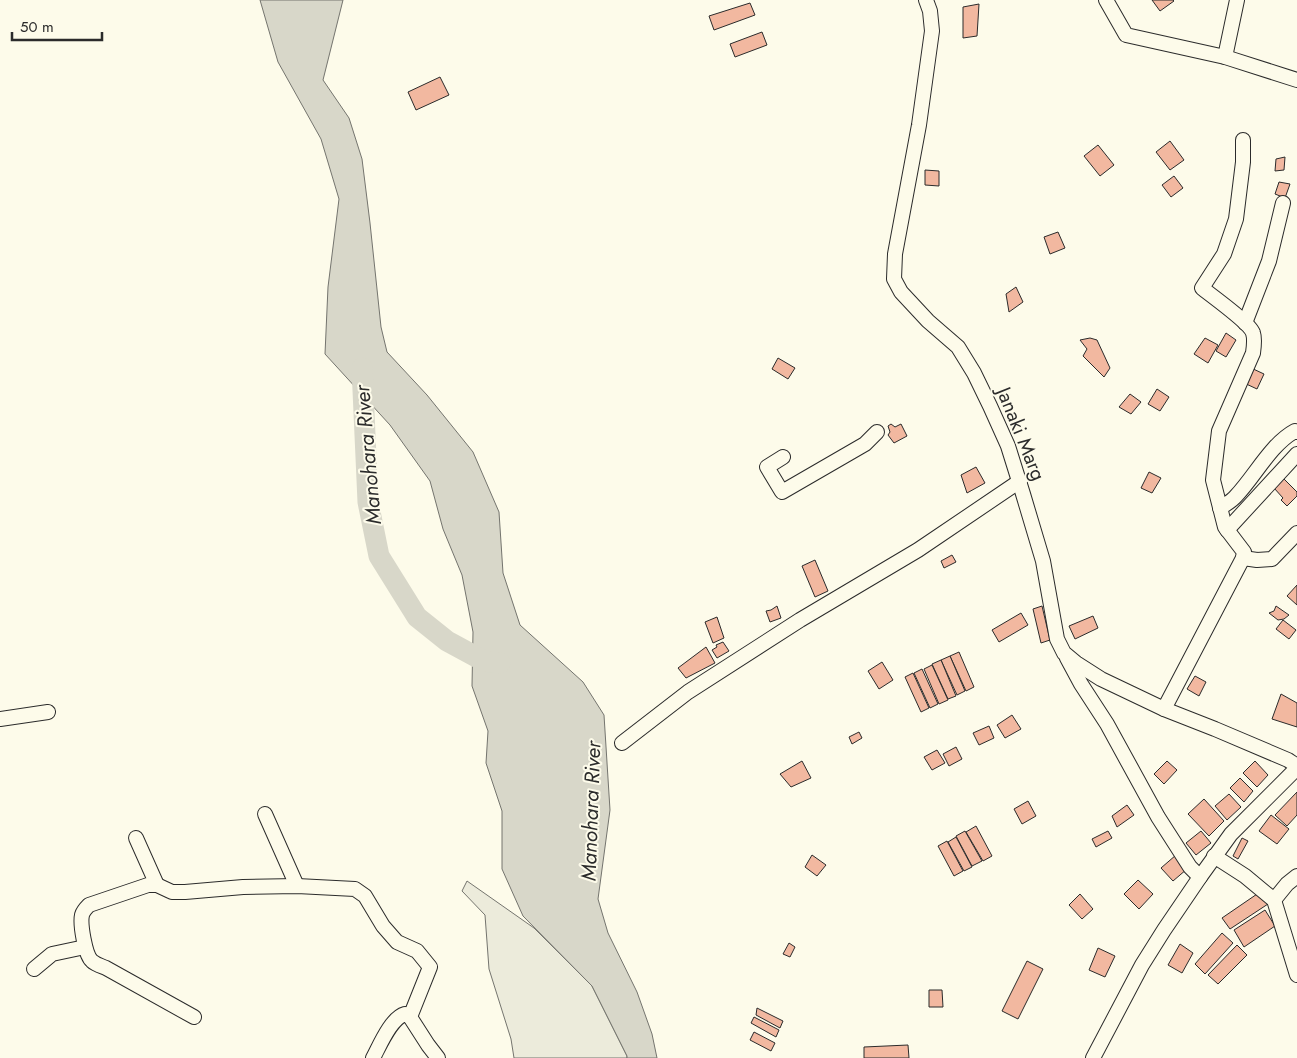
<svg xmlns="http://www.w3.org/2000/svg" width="1297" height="1058" viewBox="0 0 1297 1058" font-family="Jost,sans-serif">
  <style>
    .green { fill: #ecebdb; stroke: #74746e }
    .water { fill: #d8d7c9; stroke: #74746e }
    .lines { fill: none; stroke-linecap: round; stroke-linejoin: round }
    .river { stroke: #d8d7c9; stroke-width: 21 }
    .building { fill: #f2b8a0; stroke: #2b2b2b }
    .minor-casing { stroke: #2b2b2b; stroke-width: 16 }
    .minor { stroke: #fdfbea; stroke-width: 14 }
    .labels { text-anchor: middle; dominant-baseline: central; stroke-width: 4; stroke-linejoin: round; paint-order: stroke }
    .street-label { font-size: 20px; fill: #2b2b2b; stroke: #fdfbea }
    .water-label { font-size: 21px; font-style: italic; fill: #2b2b2b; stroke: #fdfbea }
  </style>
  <rect width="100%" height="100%" fill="#fdfbea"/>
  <path class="green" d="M467 881 534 928 592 986 627 1056V1058H514L511 1039 489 969 485 915 462 891Z"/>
  <path class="water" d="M260 0H343L323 80 349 118 362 159 370 223 381 327 387 352 427 395 473 452 499 512 503 573 520 625 583 682 604 715 610 810 598 899 608 933 637 992 652 1034 657 1058H627V1056L592 986 523 916 502 869V811L486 763 488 731 472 686 473 632 462 575 443 529 430 481 390 425 325 354 328 287 339 199 321 139 278 62Z"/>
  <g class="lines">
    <path class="river" d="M362 368 368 502 379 556 417 617 447 641 484 661 500 663"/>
  </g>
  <g class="building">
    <path d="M1152 0H1173L1174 1 1160 11Z"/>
    <path d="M750 3 755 15 714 30 709 16Z"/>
    <path d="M979 4 977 36 963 38V7Z"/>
    <path d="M762 32 767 45 735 57 730 44Z"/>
    <path d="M440 77 449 95 416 110 408 92Z"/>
    <path d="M1170 141 1184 160 1170 170 1156 152Z"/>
    <path d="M1098 145 1114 165 1100 176 1084 156Z"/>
    <path d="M1285 157 1284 170 1275 171 1276 159Z"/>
    <path d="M925 170 939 171V186L925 185Z"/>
    <path d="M1174 176 1183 188 1171 197 1162 185Z"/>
    <path d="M1279 182 1290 184 1285 198 1275 194Z"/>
    <path d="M1058 232 1065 248 1050 254 1044 237Z"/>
    <path d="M1016 287 1023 302 1009 312 1006 294Z"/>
    <path d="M1226 333 1236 340 1226 357 1216 351Z"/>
    <path d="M1090 338 1097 340 1110 368 1104 377 1083 356 1087 349 1080 340Z"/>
    <path d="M1205 338 1218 345 1208 363 1194 354Z"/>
    <path d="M778 358 795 368 788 379 772 369Z"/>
    <path d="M1249 367 1264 374 1257 389 1242 382Z"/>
    <path d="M1157 389 1169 397 1160 411 1148 404Z"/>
    <path d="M1130 394 1141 402 1131 414 1119 407Z"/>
    <path d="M891 424 895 427 901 424 907 436 894 443 888 435 890 432 888 426Z"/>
    <path d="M976 467 985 483 967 493 961 475Z"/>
    <path d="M1149 472 1161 478 1152 493 1141 488Z"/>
    <path d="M1283 478 1297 492V496L1287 506 1281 500 1283 498 1274 488Z"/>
    <path d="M952 555 956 562 944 568 941 561Z"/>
    <path d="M815 560 828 591 815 597 802 566Z"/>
    <path d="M1297 585V605L1287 596Z"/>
    <path d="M777 606 781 618 770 622 766 611 771 610Z"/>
    <path d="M1042 606 1050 640 1041 643 1033 609Z"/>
    <path d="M1276 606 1289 615 1284 619 1278 620 1269 613 1274 611Z"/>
    <path d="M1021 613 1028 625 999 642 992 630Z"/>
    <path d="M1093 616 1098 628 1075 639 1069 626Z"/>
    <path d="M717 617 724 638 713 643 705 622Z"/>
    <path d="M1283 620 1296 630 1289 639 1276 629Z"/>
    <path d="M723 642 729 651 717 658 712 650 717 647 716 645Z"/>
    <path d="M706 647 715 663 686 678 678 668Z"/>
    <path d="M959 652 974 687 966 691 950 656Z"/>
    <path d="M950 656 965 691 957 695 941 660Z"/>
    <path d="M941 660 956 696 948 699 932 664Z"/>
    <path d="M882 662 893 680 879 689 868 671Z"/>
    <path d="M932 665 948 700 939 704 924 669Z"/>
    <path d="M922 669 938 704 930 708 914 673Z"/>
    <path d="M913 673 929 708 921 712 905 677Z"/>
    <path d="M1195 676 1206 682 1199 696 1187 689Z"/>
    <path d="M1281 694 1297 703V727L1272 719Z"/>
    <path d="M1012 715 1021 729 1005 738 997 725Z"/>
    <path d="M989 726 994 738 979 745 973 733Z"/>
    <path d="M859 732 862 738 852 744 849 737Z"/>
    <path d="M956 747 962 759 949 766 943 754Z"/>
    <path d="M937 750 945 763 932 770 924 757Z"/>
    <path d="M802 761 811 778 791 787 780 774Z"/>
    <path d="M1167 761 1177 770 1164 784 1154 774Z"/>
    <path d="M1255 761 1268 775 1257 787 1243 773Z"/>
    <path d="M1240 778 1253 791 1244 802 1230 788Z"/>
    <path d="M1297 792V815L1287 826 1275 815Z"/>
    <path d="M1229 794 1241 807 1227 820 1215 806Z"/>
    <path d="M1204 799 1224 821 1209 836 1188 814Z"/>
    <path d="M1028 801 1036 816 1022 824 1014 809Z"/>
    <path d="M1127 805 1134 815 1117 827 1112 816Z"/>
    <path d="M1271 815 1289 829 1277 844 1259 831Z"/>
    <path d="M976 826 992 856 983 861 966 832Z"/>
    <path d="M965 831 982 861 972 866 956 836Z"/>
    <path d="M1108 831 1112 838 1096 847 1092 839Z"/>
    <path d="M1201 831 1211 843 1196 855 1186 843Z"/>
    <path d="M956 837 972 867 964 871 948 842Z"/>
    <path d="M1242 838 1248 841 1238 859 1233 856Z"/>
    <path d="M947 841 963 871 954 876 938 846Z"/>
    <path d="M812 855 826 865 817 876 805 867Z"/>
    <path d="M1176 855 1187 869 1173 881 1161 868Z"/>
    <path d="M1138 880 1153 894 1139 909 1124 894Z"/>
    <path d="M1260 892 1268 904 1230 929 1222 918Z"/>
    <path d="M1080 894 1093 909 1082 919 1069 905Z"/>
    <path d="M1265 910 1275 926 1244 947 1234 930Z"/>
    <path d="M1222 933 1233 943 1205 974 1195 964Z"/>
    <path d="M789 943 795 947 790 957 783 954Z"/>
    <path d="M1180 944 1193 953 1182 973 1168 965Z"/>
    <path d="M1237 945 1247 955 1218 984 1208 975Z"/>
    <path d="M1098 948 1115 956 1105 977 1089 970Z"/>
    <path d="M1027 961 1043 969 1018 1019 1002 1011Z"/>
    <path d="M929 990H942L943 1007H929Z"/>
    <path d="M757 1008 783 1021 780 1028 756 1015Z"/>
    <path d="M754 1017 779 1030 776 1037 751 1023Z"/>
    <path d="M754 1032 775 1043 771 1051 750 1040Z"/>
    <path d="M908 1045 909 1058H864V1047Z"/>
  </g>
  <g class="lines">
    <defs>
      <g id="minor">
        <path d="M926 0 930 11 932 31 919 125 895 254 894 279 901 292 928 321 958 347 974 373 990 406 1008 446 1023 494 1043 561 1057 639 1064 653 1076 663 1101 679 1164 709 1215 729 1288 760 1297 766"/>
        <path d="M1106 0 1126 35 1225 57 1297 80"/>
        <path d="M1225 57 1237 0"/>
        <path d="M1245 323 1269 261 1283 203"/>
        <path d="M783 457 767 467 782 492 865 444 877 432"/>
        <path d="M1220 508C1226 504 1232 501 1236 496 1255 476 1271 444 1295 431L1297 432"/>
        <path d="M1227 530 1297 454"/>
        <path d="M1243 558 1257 560 1272 559 1297 533"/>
        <path d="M1067 658 1081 684 1107 724 1158 817 1190 867 1200 877"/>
        <path d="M1164 709 1243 558 1244 552 1225 527 1213 480 1219 431 1253 353C1254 346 1255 339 1253 333 1250 323 1212 296 1202 288L1224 254 1236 219 1243 162V140"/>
        <path d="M0 719 48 712"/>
        <path d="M622 743 688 692 800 620 918 550 1020 481"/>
        <path d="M265 814 297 886"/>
        <path d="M136 838 157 885"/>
        <path d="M1214 856 1245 876 1274 900 1297 975"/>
        <path d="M1274 900 1287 884 1297 876"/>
        <path d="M34 969 52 954 85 947"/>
        <path d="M194 1017 106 968C101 966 95 964 92 961 85 955 80 924 82 915 83 911 86 908 89 905L148 885H157L172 892H185L243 887 297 886 355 889 365 896 383 926 397 942 417 951 430 967 410 1017"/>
        <path d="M373 1058C380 1045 391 1018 405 1014L410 1017 428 1045 438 1058"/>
        <path d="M1093 1058 1142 965 1164 930 1200 877 1231 834 1297 768"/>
      </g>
    </defs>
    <use href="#minor" class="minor-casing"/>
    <use href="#minor" class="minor"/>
  </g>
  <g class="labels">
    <g class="street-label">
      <text transform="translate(1021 434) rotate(68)">Janaki Marg</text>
    </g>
    <g class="water-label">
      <text transform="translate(368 455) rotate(-95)">Manohara River</text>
      <text transform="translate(591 811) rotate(-88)">Manohara River</text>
    </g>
  </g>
  <path d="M12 32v8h90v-8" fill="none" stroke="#2b2b2b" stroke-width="2.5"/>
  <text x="20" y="32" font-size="15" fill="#2b2b2b" stroke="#fdfbea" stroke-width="4" paint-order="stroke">50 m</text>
</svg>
